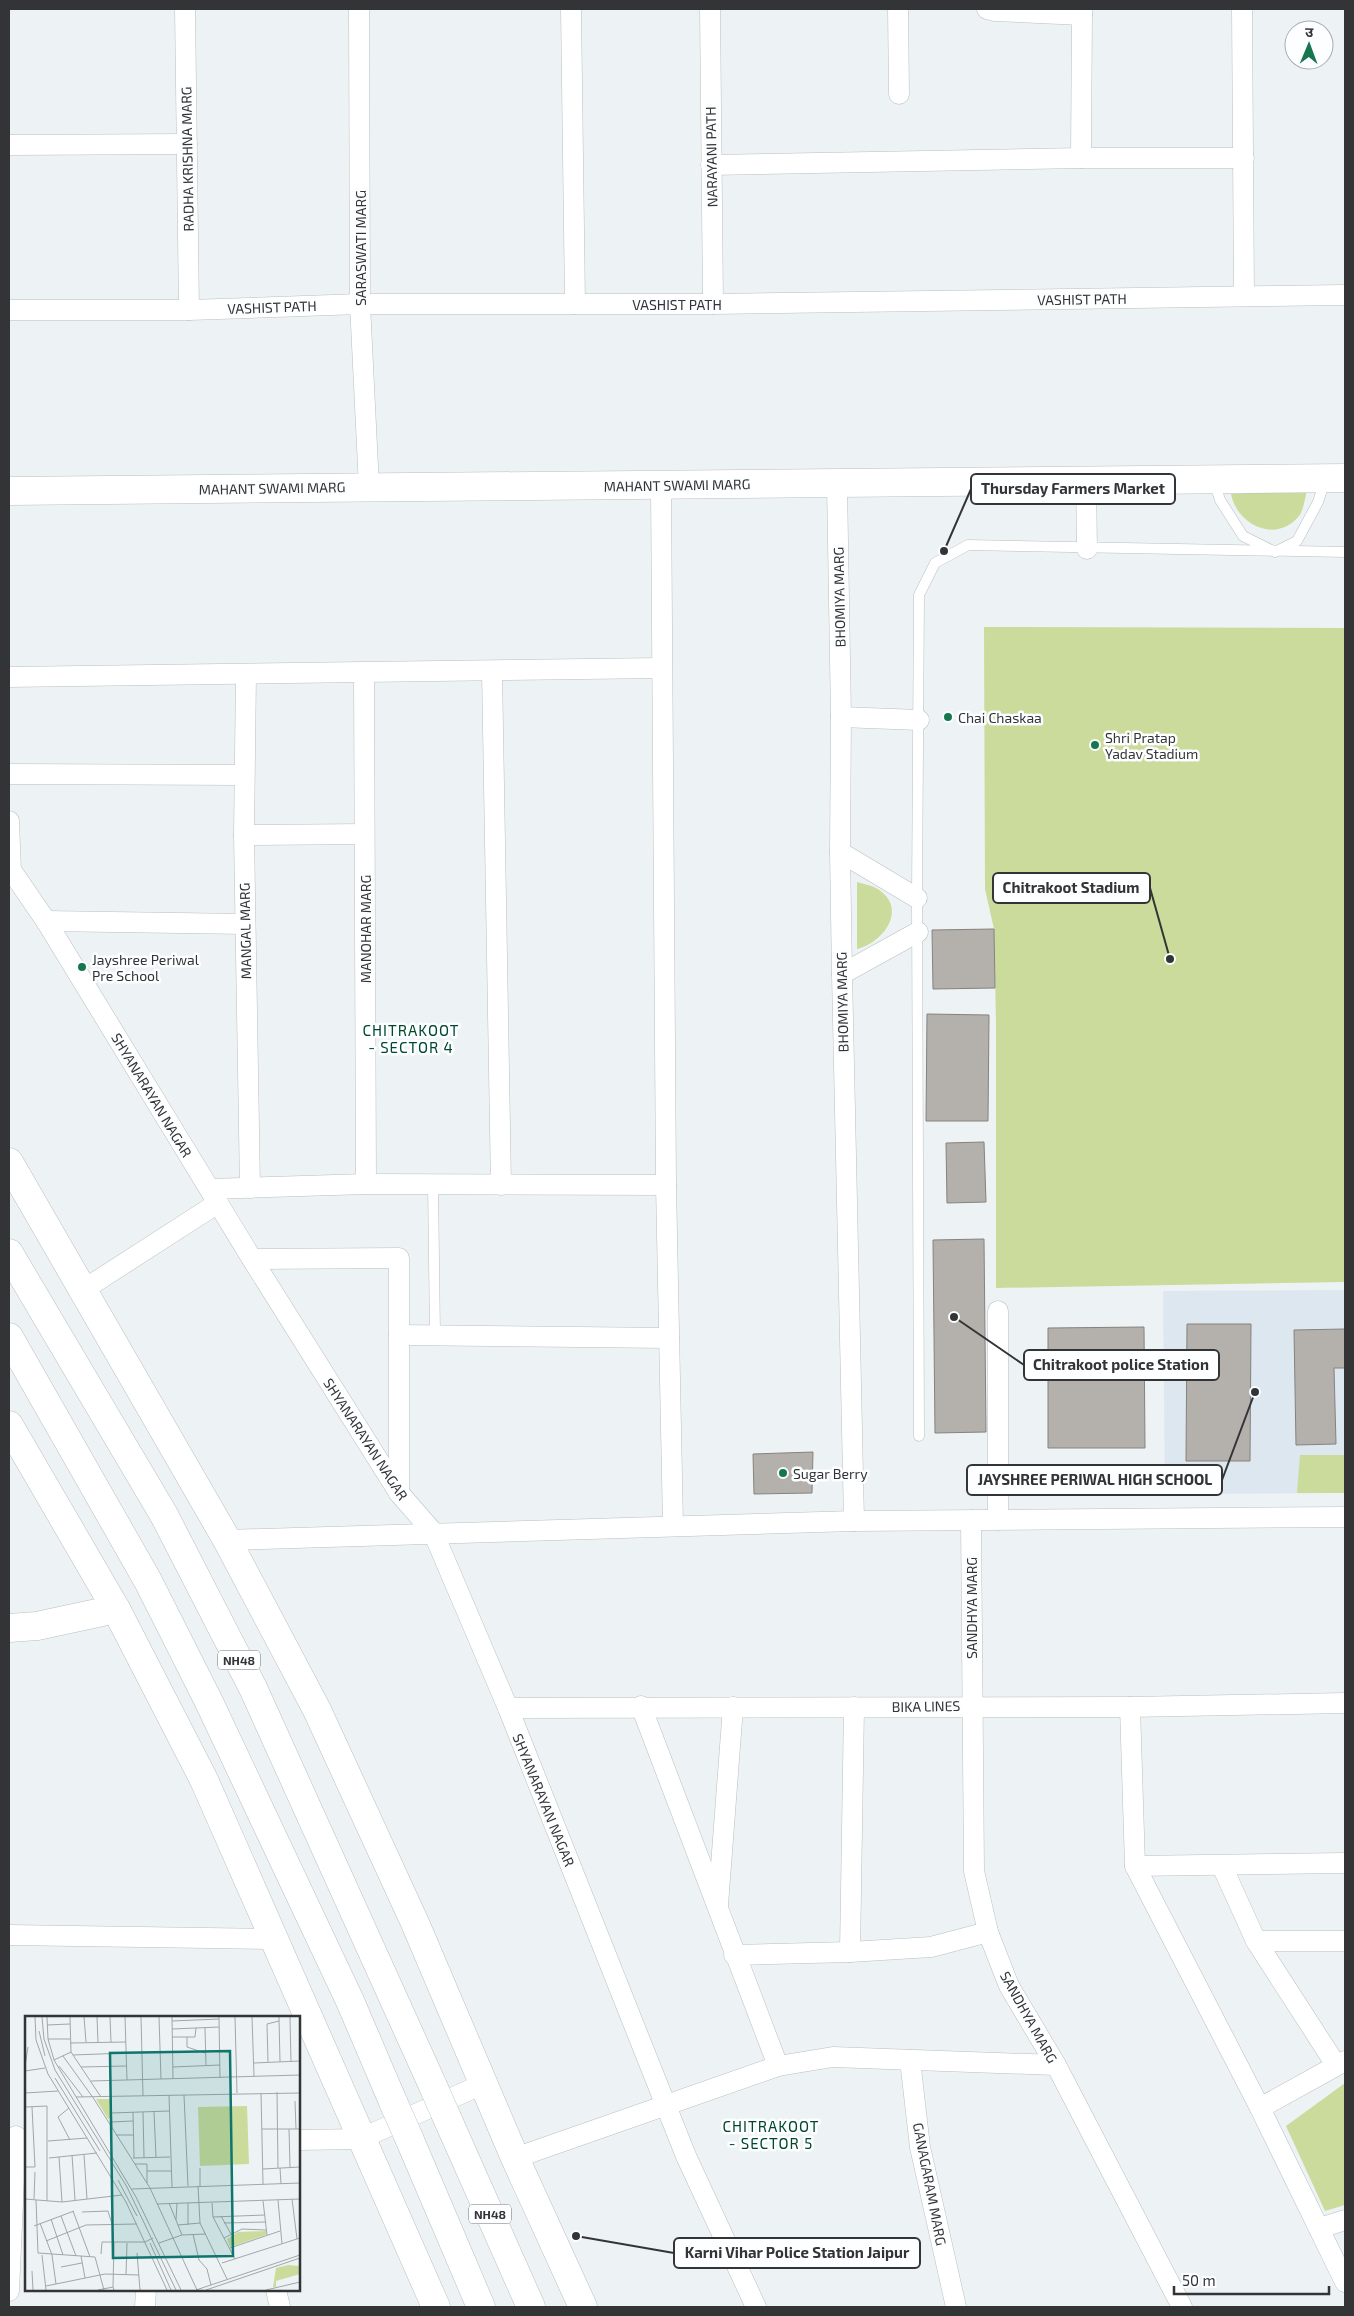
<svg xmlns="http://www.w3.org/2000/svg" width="1354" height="2316" viewBox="0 0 1354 2316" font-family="'Exo 2','Noto Sans Devanagari',sans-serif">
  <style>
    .built { fill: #dce7ef }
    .green { fill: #cbdb9b }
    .building { fill: #b4b1ad; stroke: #86827e }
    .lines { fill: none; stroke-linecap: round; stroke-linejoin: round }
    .lane-casing { stroke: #babfc2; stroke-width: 11 }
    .street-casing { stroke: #babfc2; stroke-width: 21 }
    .secondary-casing { stroke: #babfc2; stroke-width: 29 }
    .highway-casing { stroke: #babfc2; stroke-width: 29 }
    .lane { stroke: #fff; stroke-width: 10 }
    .street { stroke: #fff; stroke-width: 20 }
    .secondary { stroke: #fff; stroke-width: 28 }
    .highway { stroke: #fff; stroke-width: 28 }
    .highway-bridge-casing { stroke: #babfc2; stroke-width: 29; stroke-linecap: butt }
    .highway-bridge { stroke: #fff; stroke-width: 28 }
    .poi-dot { fill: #16774e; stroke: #fdfeff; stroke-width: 2 }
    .labels { text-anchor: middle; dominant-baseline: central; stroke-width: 5; stroke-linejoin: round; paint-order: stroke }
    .shield { fill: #fdfeff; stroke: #707172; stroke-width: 1 }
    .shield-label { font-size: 12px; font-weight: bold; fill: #333436 }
    .street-label { font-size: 14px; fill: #333436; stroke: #fdfeff }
    .poi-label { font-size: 14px; fill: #333436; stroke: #fdfeff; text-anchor: start }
    .neighbourhood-label { font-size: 15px; letter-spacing: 1px; fill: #01472b; stroke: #fdfeff }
    .inset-road { fill: none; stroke: #a3a6a9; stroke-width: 1 }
    .view { fill: #0f766e; fill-opacity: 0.15; stroke: #0f766e; stroke-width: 2.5 }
    .inset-edge { fill: none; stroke: #333436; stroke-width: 2.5 }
    .leader { fill: none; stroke: #333436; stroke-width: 2 }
    .callout-dot { fill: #333436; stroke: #fdfeff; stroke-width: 2 }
    .callout { fill: #fdfeff; stroke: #333436; stroke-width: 2 }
    .callout-label { font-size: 15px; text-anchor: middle; font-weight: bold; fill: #333436 }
  </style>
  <rect width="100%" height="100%" fill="#edf2f5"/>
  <path class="built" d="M1345 1290V1493L1165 1494 1163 1291Z"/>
  <g class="green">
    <path d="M1307 490C1305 498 1304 509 1299 516 1276 544 1237 525 1231 494Z"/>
    <path d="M984 627 1345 628V1282L996 1288V1022L994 929 985 889Z"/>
    <path d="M857 882C867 885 876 886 883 893 906 914 880 944 857 949Z"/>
    <path d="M1300 1455H1345V1493H1297Z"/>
    <path d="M1345 2083V2205L1325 2211 1286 2126Z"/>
  </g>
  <g class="building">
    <path d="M994 929 995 988 933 989 932 930Z"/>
    <path d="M927 1014 989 1015 988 1121H926Z"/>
    <path d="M984 1142 986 1202 947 1203 946 1143Z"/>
    <path d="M984 1239 986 1432 935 1433 933 1240Z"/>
    <path d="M1187 1324H1251L1250 1461H1186Z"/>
    <path d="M1144 1327 1145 1448H1048V1328Z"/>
    <path d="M1345 1329V1368H1334L1336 1444 1296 1445 1294 1330Z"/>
    <path d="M813 1452 812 1493 754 1494 753 1454Z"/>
  </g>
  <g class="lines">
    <defs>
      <g id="lane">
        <path d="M1214 481 1220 500 1243 536 1275 552 1297 541 1318 502 1325 480"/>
        <path d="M433 1184 435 1335"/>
        <path d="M919 1436 917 898 919 595 935 563 968 545 1345 552"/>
      </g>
      <g id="street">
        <path d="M185 9 189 310"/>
        <path d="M359 9 360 304 369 487"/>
        <path d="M571 9 575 304"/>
        <path d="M710 9 713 304"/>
        <path d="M898 9 899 94"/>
        <path d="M987 9 995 11 1082 15"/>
        <path d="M1242 9 1244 296"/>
        <path d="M9 145 187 144"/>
        <path d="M1081 158 1082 9"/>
        <path d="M711 165 1081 158H1244"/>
        <path d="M9 310H189L360 304H713L1345 295"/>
        <path d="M1086 481 1087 549"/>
        <path d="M837 484 841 717 840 852 842 974 854 1521"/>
        <path d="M661 486 666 1185 673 1526"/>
        <path d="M492 671 501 1185"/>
        <path d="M364 673 366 1184"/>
        <path d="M246 674 244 835 250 1188"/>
        <path d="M9 677 661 668"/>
        <path d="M841 717 919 720"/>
        <path d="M9 774 244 775"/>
        <path d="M9 821 11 872"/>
        <path d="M244 835 364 834"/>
        <path d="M840 852 917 898"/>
        <path d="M9 867 46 921 252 1259 399 1493 433 1532 508 1708 686 2156 756 2307"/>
        <path d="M46 921 245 924"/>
        <path d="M842 974 918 932"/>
        <path d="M210 1189 366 1184 666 1185"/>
        <path d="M252 1259 399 1258V1493"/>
        <path d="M83 1290 218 1203"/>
        <path d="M998 1311V1520"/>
        <path d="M399 1335 669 1338"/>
        <path d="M971 1520 974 1871 988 1932 1009 1986 1056 2065 1182 2307"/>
        <path d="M227 1540 854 1521 1345 1517"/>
        <path d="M641 1706 778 2066"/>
        <path d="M1130 1707 1135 1866 1260 2108 1345 2282"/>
        <path d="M508 1708 1130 1707 1345 1703"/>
        <path d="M1135 1866 1345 1863"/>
        <path d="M1222 1866 1256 1941 1336 2065"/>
        <path d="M718 1905 733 1707"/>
        <path d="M9 1935 272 1939"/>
        <path d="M1256 1941H1345"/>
        <path d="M850 1952 854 1707"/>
        <path d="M734 1955 850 1952 931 1947 988 1932"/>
        <path d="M910 2060 920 2147 956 2307"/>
        <path d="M1260 2108 1345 2061"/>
        <path d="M299 2140 360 2139 483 2084"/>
        <path d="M515 2158 778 2066 833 2057 1056 2065"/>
        <path d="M1320 2228 1345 2220"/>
        <path d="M276 2290 280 2307"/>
        <path d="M9 2291 16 2136"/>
        <path d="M145 2307 146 2290"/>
      </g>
      <g id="secondary">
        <path d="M9 491 1345 478"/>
        <path d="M9 1162 227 1540 317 1710 415 1923 515 2158 583 2307"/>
        <path d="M9 1425 116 1609 204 1780 436 2307"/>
        <path d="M9 1628 37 1626 116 1609"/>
      </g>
      <g id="highway">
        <path d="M9 1253 164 1515 253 1688 433 2086"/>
        <path d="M9 1337 148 1581 209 1702 350 2001 394 2104"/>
        <path d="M448 2120 531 2307"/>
        <path d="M409 2138 481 2307"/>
      </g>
    </defs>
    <use href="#lane" class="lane-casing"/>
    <use href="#street" class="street-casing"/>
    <use href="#secondary" class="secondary-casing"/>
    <use href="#highway" class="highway-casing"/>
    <use href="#lane" class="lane"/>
    <use href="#street" class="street"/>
    <use href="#secondary" class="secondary"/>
    <use href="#highway" class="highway"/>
    <defs>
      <g id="highway-bridge">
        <path d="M433 2086 448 2120"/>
        <path d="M394 2104 409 2138"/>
      </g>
    </defs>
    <use href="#highway-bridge" class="highway-bridge-casing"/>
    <use href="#highway-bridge" class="highway-bridge"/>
  </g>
  <g class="poi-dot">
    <circle cx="948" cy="717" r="5"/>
    <circle cx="1095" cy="745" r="5"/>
    <circle cx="82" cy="967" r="5"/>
    <circle cx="783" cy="1473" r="5"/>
  </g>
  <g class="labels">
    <g class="shield">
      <rect x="218" y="1650.5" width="42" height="19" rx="4"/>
      <rect x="469" y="2204.5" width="42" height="19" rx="4"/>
    </g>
    <g class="shield-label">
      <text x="239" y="1660">NH48</text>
      <text x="490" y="2214">NH48</text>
    </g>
    <g class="street-label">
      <text transform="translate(711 157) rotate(-91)">NARAYANI PATH</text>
      <text transform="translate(187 159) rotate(-91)">RADHA KRISHNA MARG</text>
      <text transform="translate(360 248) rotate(-90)">SARASWATI MARG</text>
      <text transform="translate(1082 299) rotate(-1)">VASHIST PATH</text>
      <text x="677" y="304">VASHIST PATH</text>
      <text transform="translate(272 307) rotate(-2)">VASHIST PATH</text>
      <text transform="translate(677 485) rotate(-1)">MAHANT SWAMI MARG</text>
      <text transform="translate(272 488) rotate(-1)">MAHANT SWAMI MARG</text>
      <text transform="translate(839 597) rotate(-91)">BHOMIYA MARG</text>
      <text transform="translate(365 929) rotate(-90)">MANOHAR MARG</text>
      <text transform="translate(245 931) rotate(-91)">MANGAL MARG</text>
      <text transform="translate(842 1002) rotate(-91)">BHOMIYA MARG</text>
      <text transform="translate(152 1095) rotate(59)">SHYANARAYAN NAGAR</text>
      <text transform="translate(366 1439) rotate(57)">SHYANARAYAN NAGAR</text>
      <text transform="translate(971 1608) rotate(-90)">SANDHYA MARG</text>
      <text transform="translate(926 1706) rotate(-1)">BIKA LINES</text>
      <text transform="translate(544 1800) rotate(68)">SHYANARAYAN NAGAR</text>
      <text transform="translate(1029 2017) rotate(61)">SANDHYA MARG</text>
      <text transform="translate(930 2184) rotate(79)">GANAGARAM MARG</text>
    </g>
    <g class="poi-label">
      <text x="958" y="717">Chai Chaskaa</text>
      <text x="1105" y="737">Shri Pratap<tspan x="1105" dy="16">Yadav Stadium</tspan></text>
      <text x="92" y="959">Jayshree Periwal<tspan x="92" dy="16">Pre School</tspan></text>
      <text x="793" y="1473">Sugar Berry</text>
    </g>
    <g class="neighbourhood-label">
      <text x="411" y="1030">CHITRAKOOT<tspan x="411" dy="17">- SECTOR 4</tspan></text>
      <text x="771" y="2126">CHITRAKOOT<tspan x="771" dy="17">- SECTOR 5</tspan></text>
    </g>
  </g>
  <g transform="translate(25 2016)">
    <rect width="275" height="275" fill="#edf2f5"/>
    <path d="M71 83H85V102L83 103ZM222 90 224 148 175 150 173 91ZM241 215V219L205 231 202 223 213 216ZM263 249 275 250V258L251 265V271H248L251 252Z" fill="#cbdb9b"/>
    <path class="inset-road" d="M10 1 11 24 23 58 101 186 142 274M17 1 19 23 30 54 102 171 151 274M22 1 23 23 29 44 111 181 156 274M45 1 46 36 76 81M59 1 61 26M72 1 73 26M85 1 86 26M100 1 102 64M116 1 118 80M134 1 136 63M147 1 148 63M194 1 195 62M210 1 212 77M227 1 229 60M254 1 255 46M265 1 266 46M147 5 194 3M22 9 45 8M180 12 181 50M147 13 194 11M14 15 20 40M147 21H170L171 12M162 21V31L180 37M23 23H45M45 27 101 26M48 39 101 37M38 40 69 83 125 172 172 274M29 44 46 36M243 46 242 8 254 5M229 47 275 45M0 50 3 31M34 50 58 81M56 51 101 50M148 51 195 49M0 55 20 52M30 62 75 135M66 65 275 59M252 76 253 152M0 77 33 75M236 77 238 168M144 79 147 171M159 79 163 170M51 81 275 77M86 81 87 113M270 85 271 113M0 91 22 90V185M44 92 33 101 45 124M108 96 109 142M118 96 119 141M129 96 131 141M86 97 144 95M86 106 108 105M237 113H275M264 113 265 151M91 119H108M23 125 62 122M47 139 50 184M59 139 62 183M34 141 37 186M24 142 72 137M108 142 145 141M110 148H122V167M0 151H10L7 91M175 152V170M255 152 256 168M238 153 275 151M122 155H146M93 164 112 200M173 170 175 207 202 263M107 173 275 167M0 183 37 186 97 179M9 183 10 156M267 183 272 223M11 184 13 237 70 241 79 274M253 184 257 228M238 185 242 219M144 187 157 219M163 187V209M187 187 188 201 210 243M132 188 275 183M48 195 65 241M57 196 83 195 87 208M36 200 51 240M196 200 206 218M188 201 240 199M26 203 38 239M151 204 152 187M15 207 27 239 31 268M199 207 241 206M153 209 175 207M9 210 49 195M168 218 174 244 182 253 186 269M199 222 217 213 241 214M21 225 61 209 112 208M125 227 146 274M134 227 157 219 181 218M205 232 255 215M112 237 115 274M76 238 77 226H120L128 222M17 239 21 274M56 240 60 262M197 247 275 222M36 251 57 247M7 255 8 274M101 259 102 227M21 270 80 258 114 259M88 271 89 226M73 274 88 271 89 274M171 274 275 239M181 274 275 242M241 274 275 266"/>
    <path class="view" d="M205 35 208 240 88 242 85 37Z"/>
    <rect width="275" height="275" class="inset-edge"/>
  </g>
  <path class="leader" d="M944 551L971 489M1170 959L1150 888M954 1317L1024 1365M1255 1392L1222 1480M576 2236L674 2253"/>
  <g class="callout-dot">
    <circle cx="944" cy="551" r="5"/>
    <circle cx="1170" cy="959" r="5"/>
    <circle cx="954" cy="1317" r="5"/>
    <circle cx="1255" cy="1392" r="5"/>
    <circle cx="576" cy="2236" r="5"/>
  </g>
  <g class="callout">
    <rect x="971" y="474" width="204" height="30" rx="5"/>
    <rect x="993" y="873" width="157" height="30" rx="5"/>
    <rect x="1024" y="1350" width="195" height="30" rx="5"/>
    <rect x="967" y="1465" width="255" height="30" rx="5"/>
    <rect x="674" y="2238" width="246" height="30" rx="5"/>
  </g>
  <g class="callout-label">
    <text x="1073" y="494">Thursday Farmers Market</text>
    <text x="1071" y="893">Chitrakoot Stadium</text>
    <text x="1121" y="1370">Chitrakoot police Station</text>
    <text x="1095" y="1485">JAYSHREE PERIWAL HIGH SCHOOL</text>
    <text x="797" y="2258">Karni Vihar Police Station Jaipur</text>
  </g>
  <rect width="1354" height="2316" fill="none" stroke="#333436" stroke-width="20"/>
  <g transform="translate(1309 45) rotate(1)"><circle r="24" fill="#fdfeff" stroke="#acadaf"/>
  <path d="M0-4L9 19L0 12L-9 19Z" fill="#16774e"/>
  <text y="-8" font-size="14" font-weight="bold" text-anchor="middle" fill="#333436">उ</text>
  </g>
  <path d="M1174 2286v8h155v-8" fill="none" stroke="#333436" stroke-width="2.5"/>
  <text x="1182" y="2286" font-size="15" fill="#333436" stroke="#fdfeff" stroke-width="4" paint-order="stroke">50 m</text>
</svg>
